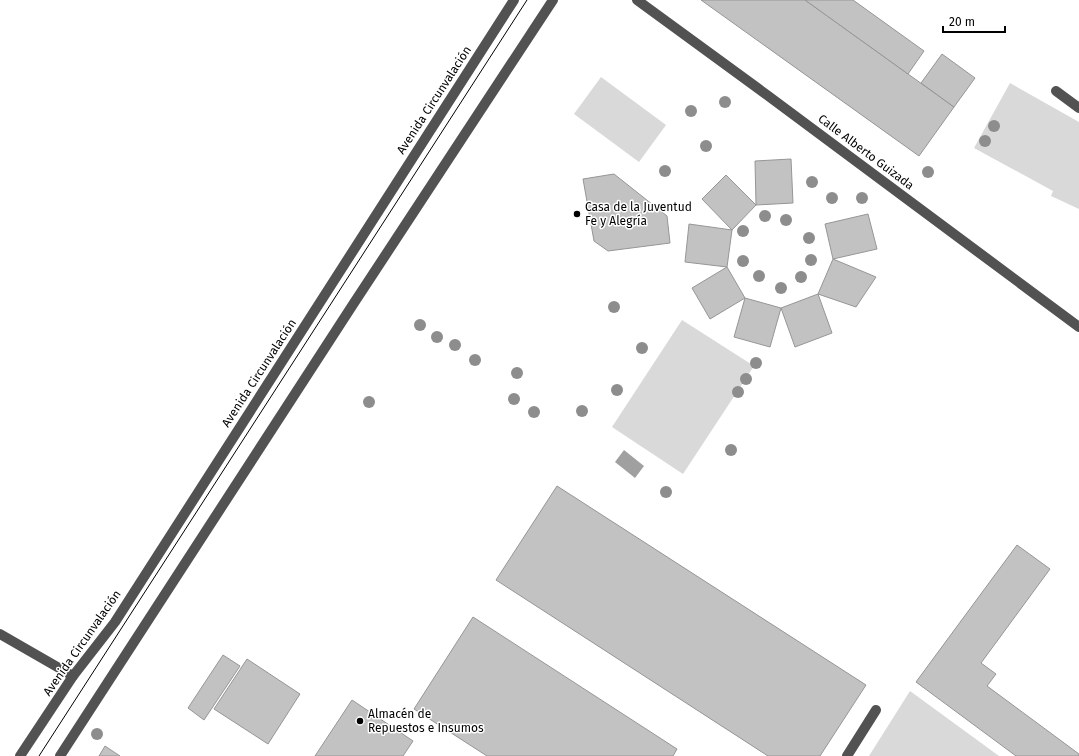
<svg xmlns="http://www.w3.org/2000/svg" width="1079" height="756" viewBox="0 0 1079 756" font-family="'Fira Sans',sans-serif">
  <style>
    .green { fill: #d9d9d9 }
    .water { fill: #a0a0a0 }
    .building { fill: #c2c2c2; stroke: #969696 }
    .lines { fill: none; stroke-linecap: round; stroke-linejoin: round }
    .minor { stroke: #525252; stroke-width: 10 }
    .tram { stroke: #000; stroke-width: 1 }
    .tree { fill: #8d8d8d }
    .poi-dot { fill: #000; stroke: #fff; stroke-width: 1.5 }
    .labels { text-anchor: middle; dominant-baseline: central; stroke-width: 3; stroke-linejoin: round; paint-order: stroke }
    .street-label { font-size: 12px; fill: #000; stroke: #fff }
    .poi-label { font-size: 12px; fill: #000; stroke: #fff; text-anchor: start }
  </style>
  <rect width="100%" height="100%" fill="#fff"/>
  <g class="green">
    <path d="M601 77 666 125 639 162 574 114Z"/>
    <path d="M1010 83 1079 122V209L1051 196 1053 191 974 148Z"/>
    <path d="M682 320 754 366 683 474 612 427Z"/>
    <path d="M910 691 999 756H869Z"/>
  </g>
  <path class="water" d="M624 450 644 466 635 478 615 462Z"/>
  <g class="building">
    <path d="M701 0H805L954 107 919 156Z"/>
    <path d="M805 0H853L924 51 908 74Z"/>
    <path d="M942 54 975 78 954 107 921 83Z"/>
    <path d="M791 159 793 203 756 205 755 161Z"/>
    <path d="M614 174 667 216 670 243 608 251 594 241 583 179Z"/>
    <path d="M726 175 756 205 732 230 702 199Z"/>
    <path d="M868 214 877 249 833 259 825 224Z"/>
    <path d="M689 224 732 230 727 267 685 262Z"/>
    <path d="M833 259 876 277 856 307 818 294Z"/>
    <path d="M727 267 745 298 710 319 692 288Z"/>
    <path d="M818 294 832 333 795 347 781 308Z"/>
    <path d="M745 298 781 308 770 347 734 337Z"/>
    <path d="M557 486 866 685 820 756H768L496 580Z"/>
    <path d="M1017 545 1050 569 981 663 996 674 987 686 1079 754V756H1016L916 682Z"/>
    <path d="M473 617 677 749 673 756H487L414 709Z"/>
    <path d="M223 655 240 666 204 720 188 708Z"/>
    <path d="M247 659 300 694 268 744 214 709Z"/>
    <path d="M352 700 413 741 403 756H315Z"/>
    <path d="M105 746 120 756H99Z"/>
  </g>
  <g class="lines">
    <g class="minor">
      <path d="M637 0 767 95 1079 327"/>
      <path d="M1056 91 1079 108"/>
      <path d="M0 634 73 676"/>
      <path d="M20 756 73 676 115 622 514 0"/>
      <path d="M60 756 352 306 553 0"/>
      <path d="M847 756 876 710"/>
    </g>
    <path class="tram" d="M39 756 527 0"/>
  </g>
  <g class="tree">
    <circle cx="725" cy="102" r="6"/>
    <circle cx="691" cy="111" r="6"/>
    <circle cx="994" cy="126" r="6"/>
    <circle cx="985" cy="141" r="6"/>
    <circle cx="706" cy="146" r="6"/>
    <circle cx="665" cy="171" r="6"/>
    <circle cx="928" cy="172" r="6"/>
    <circle cx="812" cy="182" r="6"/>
    <circle cx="832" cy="198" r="6"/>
    <circle cx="862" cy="198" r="6"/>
    <circle cx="765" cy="216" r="6"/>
    <circle cx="786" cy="220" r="6"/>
    <circle cx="743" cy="231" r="6"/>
    <circle cx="809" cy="238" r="6"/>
    <circle cx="811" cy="260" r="6"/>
    <circle cx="743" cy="261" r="6"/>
    <circle cx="759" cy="276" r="6"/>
    <circle cx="801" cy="277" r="6"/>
    <circle cx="781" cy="288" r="6"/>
    <circle cx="614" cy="307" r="6"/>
    <circle cx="420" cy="325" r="6"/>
    <circle cx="437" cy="337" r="6"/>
    <circle cx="455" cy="345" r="6"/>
    <circle cx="642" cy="348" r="6"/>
    <circle cx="475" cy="360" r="6"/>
    <circle cx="756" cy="363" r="6"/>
    <circle cx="517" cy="373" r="6"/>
    <circle cx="746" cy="379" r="6"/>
    <circle cx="617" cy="390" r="6"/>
    <circle cx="738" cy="392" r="6"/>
    <circle cx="514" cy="399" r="6"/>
    <circle cx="369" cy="402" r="6"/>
    <circle cx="582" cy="411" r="6"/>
    <circle cx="534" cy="412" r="6"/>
    <circle cx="731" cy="450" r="6"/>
    <circle cx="666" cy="492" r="6"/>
    <circle cx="97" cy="734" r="6"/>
  </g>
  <g class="poi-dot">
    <circle cx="577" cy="214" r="4"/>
    <circle cx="360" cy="721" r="4"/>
  </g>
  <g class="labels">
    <g class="street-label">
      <text transform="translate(434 100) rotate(-57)">Avenida Circunvalación</text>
      <text transform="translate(866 152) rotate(37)">Calle Alberto Guizada</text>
      <text transform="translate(259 373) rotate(-57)">Avenida Circunvalación</text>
      <text transform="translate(82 643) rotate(-55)">Avenida Circunvalación</text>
    </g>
    <g class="poi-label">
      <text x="585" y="207">Casa de la Juventud<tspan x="585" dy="14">Fe y Alegría</tspan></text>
      <text x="368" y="714">Almacén de<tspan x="368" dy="14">Repuestos e Insumos</tspan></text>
    </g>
  </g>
  <path d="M943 26v6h62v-6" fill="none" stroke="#000000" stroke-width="2"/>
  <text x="949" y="26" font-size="12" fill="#000000" stroke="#ffffff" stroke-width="3" paint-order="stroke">20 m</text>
</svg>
